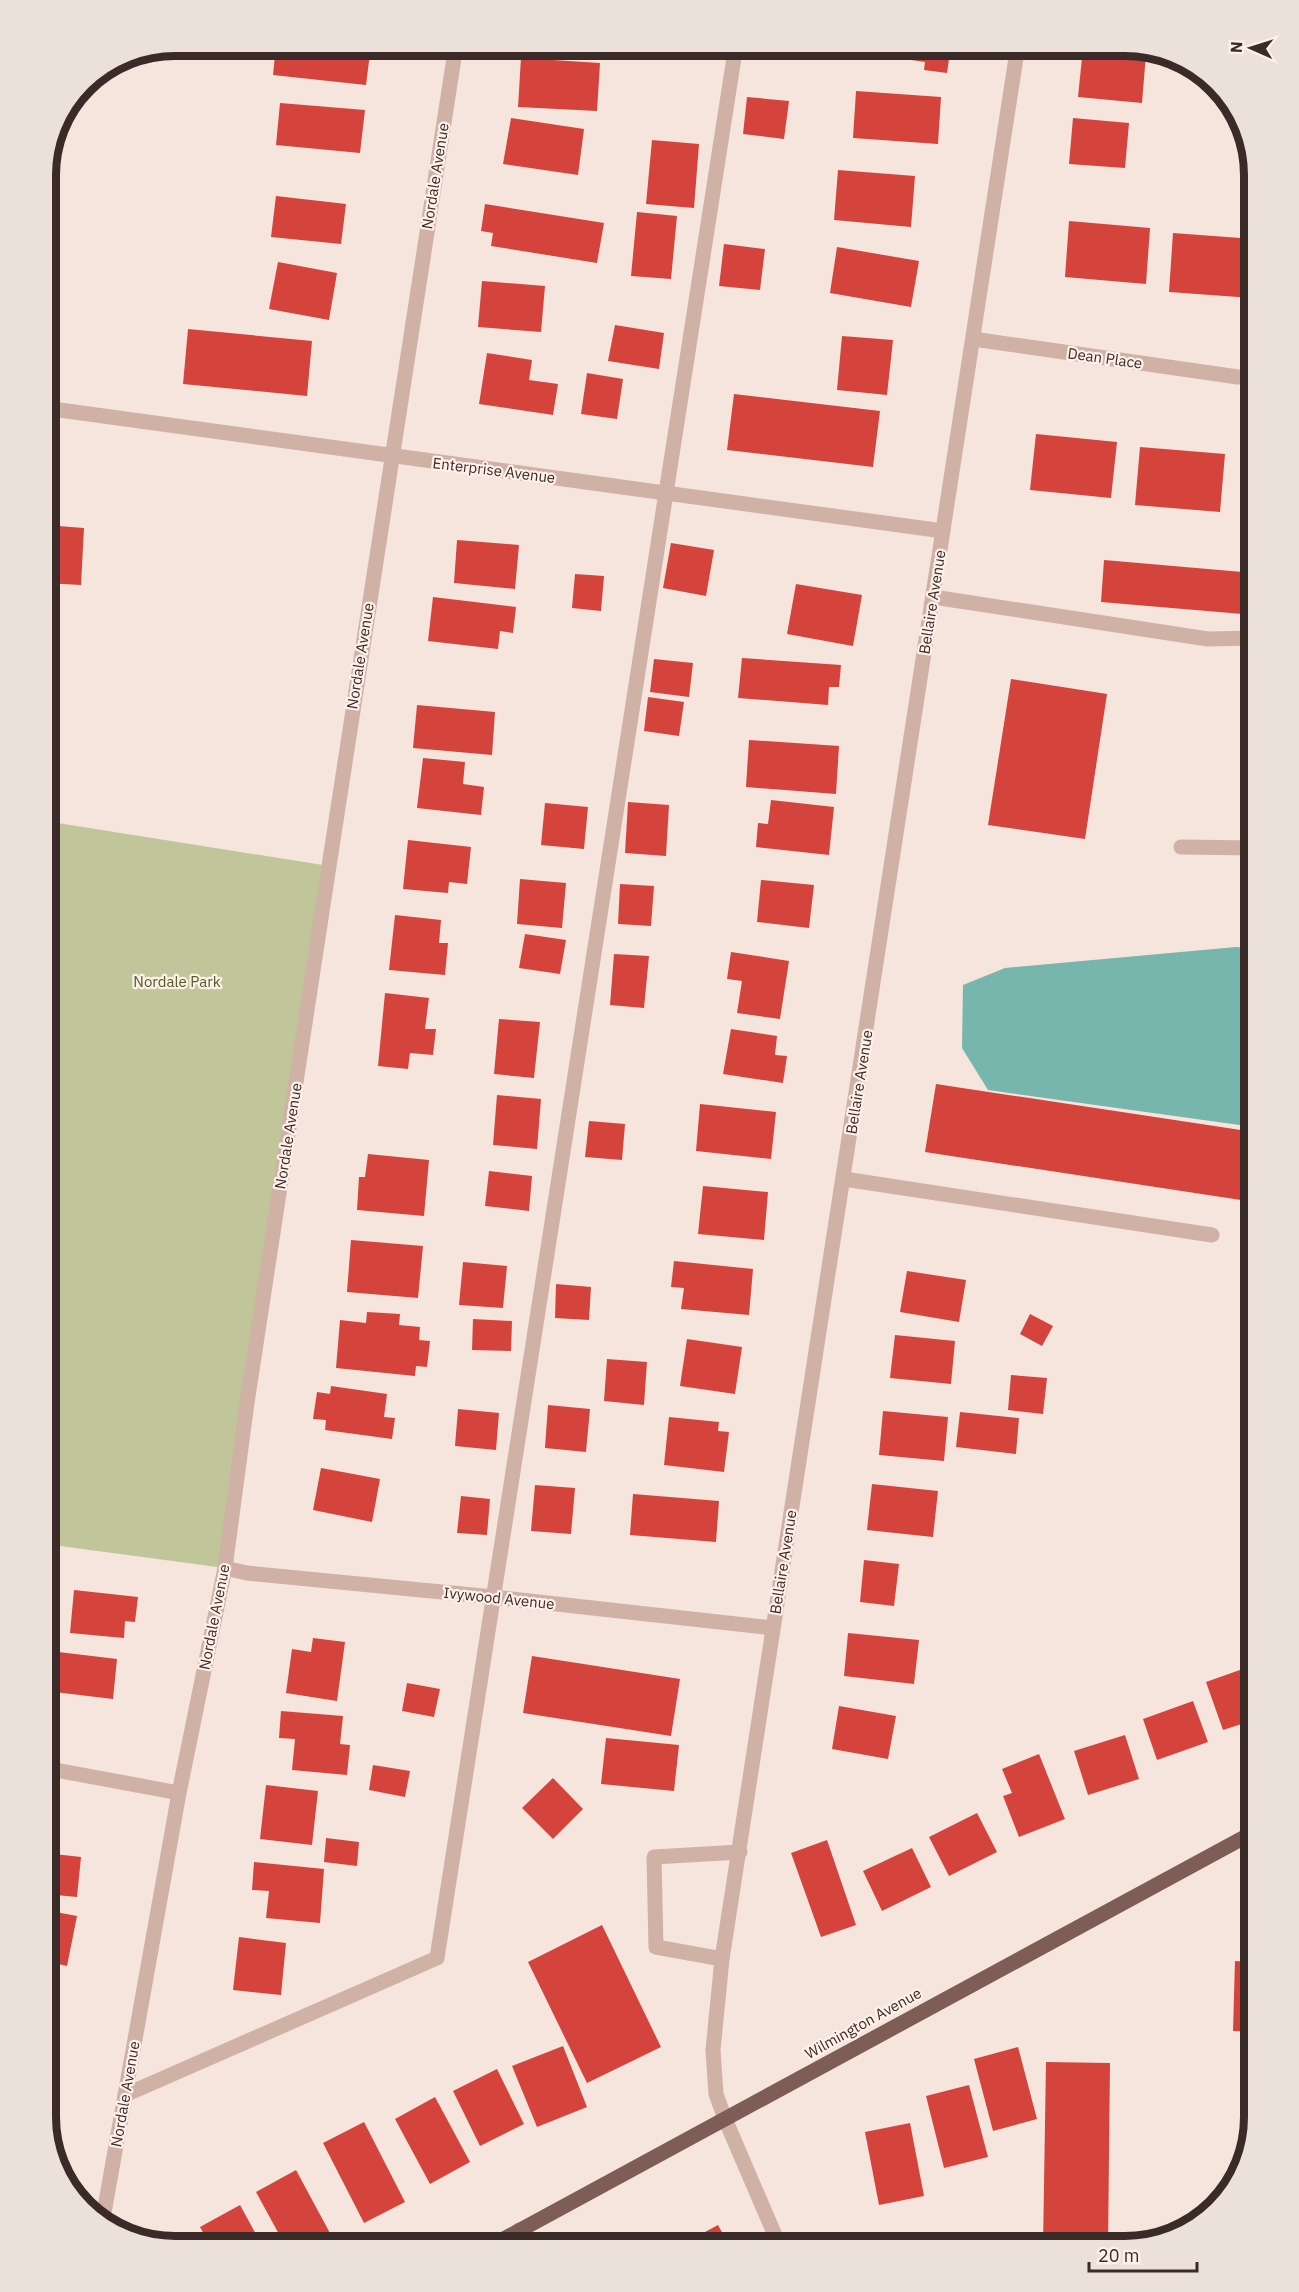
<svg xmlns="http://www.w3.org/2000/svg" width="1299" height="2292" viewBox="0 0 1299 2292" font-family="'IBM Plex Sans',sans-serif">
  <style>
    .green { fill: #c0c69a }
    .water { fill: #77b6ad }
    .building { fill: #d4443c }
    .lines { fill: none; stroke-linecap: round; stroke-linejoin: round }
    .lane { stroke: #cfb1a6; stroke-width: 15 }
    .street { stroke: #cfb1a6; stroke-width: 15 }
    .primary { stroke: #7e5d57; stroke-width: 15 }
    .labels { text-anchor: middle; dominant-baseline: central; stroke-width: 4.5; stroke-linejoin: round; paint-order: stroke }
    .street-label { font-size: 15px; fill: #3a2a28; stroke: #fcf0e9 }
    .park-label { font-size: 15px; fill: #525c28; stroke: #fcf0e9 }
    .rim { fill: none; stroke: #3a2a28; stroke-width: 8 }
  </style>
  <rect width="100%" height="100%" fill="#f5e5dc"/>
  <path class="green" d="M45 821 329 866 225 1568 45 1544Z"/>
  <path class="water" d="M1236 947 1254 948V1127L988 1090 962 1048 963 985 1005 968Z"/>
  <g class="building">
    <path d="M276 45H371L366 85 273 75Z"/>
    <path d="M865 45H951L947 73 924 70 925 62 864 53Z"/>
    <path d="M1083 48 1146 54 1142 103 1078 97Z"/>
    <path d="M521 58 600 63 597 111 518 107Z"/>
    <path d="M856 91 941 97 938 144 853 138Z"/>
    <path d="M747 97 789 101 784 139 743 134Z"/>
    <path d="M280 103 365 110 360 153 276 145Z"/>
    <path d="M511 118 584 129 578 175 503 164Z"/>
    <path d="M1073 118 1129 123 1125 168 1069 164Z"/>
    <path d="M652 140 699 144 694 208 646 204Z"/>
    <path d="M838 170 915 176 911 227 834 220Z"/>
    <path d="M276 196 346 204 341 244 271 237Z"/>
    <path d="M485 204 604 223 597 263 491 246 493 233 481 231Z"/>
    <path d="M637 212 677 216 671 279 631 276Z"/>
    <path d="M1069 221 1150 228 1146 284 1065 277Z"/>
    <path d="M1173 233 1254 239 1252 298 1169 292Z"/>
    <path d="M724 244 765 249 760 290 719 286Z"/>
    <path d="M837 247 919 261 911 307 830 293Z"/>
    <path d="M278 262 337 273 329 320 269 309Z"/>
    <path d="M482 281 545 286 541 332 478 327Z"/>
    <path d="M615 325 664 333 659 369 608 361Z"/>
    <path d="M188 329 312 341 307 396 183 384Z"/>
    <path d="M842 336 893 340 887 395 837 390Z"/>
    <path d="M487 353 532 360 529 380 558 384 553 415 479 404Z"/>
    <path d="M587 373 623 379 617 419 581 414Z"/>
    <path d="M734 394 880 411 873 467 727 450Z"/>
    <path d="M1036 434 1117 442 1111 498 1030 490Z"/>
    <path d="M1140 447 1225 454 1220 512 1135 505Z"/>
    <path d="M1254 455V514L1248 515 1245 456Z"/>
    <path d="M45 525 84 528 81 585 45 583Z"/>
    <path d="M457 540 519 545 515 589 454 583Z"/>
    <path d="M671 543 714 550 706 596 663 588Z"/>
    <path d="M1104 560 1254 573V615L1101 602Z"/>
    <path d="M575 574 604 576 601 611 572 608Z"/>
    <path d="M796 584 862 595 853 646 787 634Z"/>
    <path d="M433 597 516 607 513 633 500 631 498 649 428 641Z"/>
    <path d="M742 658 841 665 839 687H829L828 705 738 698Z"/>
    <path d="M654 659 693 663 689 697 650 692Z"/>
    <path d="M1011 679 1107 694 1085 839 988 825Z"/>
    <path d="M648 697 684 702 679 736 644 731Z"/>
    <path d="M417 705 495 712 492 755 413 748Z"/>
    <path d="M749 740 839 746 836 794 746 787Z"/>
    <path d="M423 758 465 762 463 784 484 787 481 815 417 808Z"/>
    <path d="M771 800 834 807 829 855 756 847 758 823 768 824Z"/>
    <path d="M628 802 669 805 666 856 625 853Z"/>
    <path d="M545 803 588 807 584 849 541 845Z"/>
    <path d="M408 840 471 847 467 884 449 882 448 893 403 889Z"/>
    <path d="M520 879 566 883 562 928 517 924Z"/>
    <path d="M761 880 814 885 809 928 757 922Z"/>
    <path d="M620 884 654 886 651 926 618 924Z"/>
    <path d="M395 915 441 920 439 943H448L445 975 389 970Z"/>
    <path d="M525 934 566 940 560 974 519 968Z"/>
    <path d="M731 952 789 961 780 1019 737 1013 742 981 727 979Z"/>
    <path d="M614 954 649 956 644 1008 610 1005Z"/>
    <path d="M385 993 429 998 425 1029H436L433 1055 410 1053 408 1069 378 1066Z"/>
    <path d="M499 1019 540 1022 534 1078 494 1074Z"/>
    <path d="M731 1029 777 1036 775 1055 787 1056 783 1083 723 1074Z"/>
    <path d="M936 1084 1254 1132V1202L925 1152Z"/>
    <path d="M497 1095 541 1099 537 1149 493 1145Z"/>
    <path d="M700 1104 776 1112 771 1159 696 1151Z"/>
    <path d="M589 1121 625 1124 622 1160 585 1157Z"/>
    <path d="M368 1154 429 1160 424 1216 357 1210 359 1177H365Z"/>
    <path d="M489 1171 532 1176 529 1211 485 1206Z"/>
    <path d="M703 1186 768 1192 764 1240 698 1234Z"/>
    <path d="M351 1240 423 1246 418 1298 347 1292Z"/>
    <path d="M674 1261 753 1269 749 1315 681 1309 684 1288 671 1287Z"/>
    <path d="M463 1262 507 1266 503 1308 459 1305Z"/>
    <path d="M907 1271 966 1280 959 1322 900 1312Z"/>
    <path d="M556 1284 591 1287 589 1320 555 1318Z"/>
    <path d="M367 1312 400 1314 399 1325 420 1327 419 1340 430 1341 427 1367 416 1366 415 1376 336 1368 340 1320 366 1323Z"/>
    <path d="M1030 1314 1053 1326 1042 1346 1020 1334Z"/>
    <path d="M473 1319 512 1321 511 1351 472 1350Z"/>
    <path d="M895 1335 955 1341 951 1384 890 1378Z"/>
    <path d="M687 1339 742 1347 735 1394 680 1386Z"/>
    <path d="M607 1359 647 1362 644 1405 604 1401Z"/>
    <path d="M1011 1375 1047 1378 1043 1414 1008 1410Z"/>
    <path d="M331 1386 387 1394 384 1417 395 1418 392 1439 325 1430 326 1420 313 1419 317 1392 330 1394Z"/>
    <path d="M548 1405 590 1409 586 1452 545 1448Z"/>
    <path d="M458 1409 499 1413 496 1450 455 1446Z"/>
    <path d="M883 1411 948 1417 944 1461 879 1455Z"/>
    <path d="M960 1412 1019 1418 1016 1454 956 1447Z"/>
    <path d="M669 1417 719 1422 718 1431 729 1432 724 1472 664 1465Z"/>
    <path d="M321 1468 380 1479 372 1522 313 1510Z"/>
    <path d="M872 1484 938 1491 933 1537 867 1530Z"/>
    <path d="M535 1485 575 1488 571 1534 531 1531Z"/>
    <path d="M633 1494 719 1501 716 1542 630 1535Z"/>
    <path d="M461 1496 490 1499 487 1535 457 1533Z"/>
    <path d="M864 1560 899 1564 894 1606 860 1602Z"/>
    <path d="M74 1590 138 1597 135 1622 125 1621 124 1638 70 1633Z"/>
    <path d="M848 1633 919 1640 914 1684 844 1676Z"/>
    <path d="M313 1638 345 1642 337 1701 286 1693 292 1649 311 1652Z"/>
    <path d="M50 1651 117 1659 113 1699 46 1691Z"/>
    <path d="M532 1656 680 1679 671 1736 523 1713Z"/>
    <path d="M1254 1665V1720L1223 1730 1206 1682Z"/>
    <path d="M407 1683 440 1689 434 1717 402 1711Z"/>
    <path d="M1193 1701 1208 1742 1157 1760 1143 1719Z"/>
    <path d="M839 1706 896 1716 888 1759 832 1749Z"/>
    <path d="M281 1711 343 1716 340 1744 350 1745 347 1775 292 1770 295 1739 279 1738Z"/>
    <path d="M1125 1735 1139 1779 1088 1795 1074 1751Z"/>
    <path d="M606 1738 679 1745 674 1791 601 1784Z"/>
    <path d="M1039 1754 1065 1819 1019 1837 1003 1796 1012 1793 1002 1769Z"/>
    <path d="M373 1765 410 1771 405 1797 369 1790Z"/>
    <path d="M553 1778 583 1809 553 1839 522 1808Z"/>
    <path d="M266 1785 318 1791 312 1845 260 1839Z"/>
    <path d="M977 1813 997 1852 949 1876 929 1837Z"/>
    <path d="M326 1838 359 1842 357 1866 324 1862Z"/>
    <path d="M827 1840 856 1925 821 1937 791 1853Z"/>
    <path d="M912 1848 931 1887 882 1911 863 1871Z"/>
    <path d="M45 1853 81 1857 77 1897 45 1894Z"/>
    <path d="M254 1862 324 1869 320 1923 266 1918 269 1891 252 1890Z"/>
    <path d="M45 1910 77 1916 67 1966 45 1961Z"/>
    <path d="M602 1925 661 2047 587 2083 528 1962Z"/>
    <path d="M239 1937 286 1943 281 1995 233 1990Z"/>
    <path d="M1235 1961 1254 1962V2032L1233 2031Z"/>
    <path d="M45 1993 58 1995 49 2052 45 2051Z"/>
    <path d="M563 2046 587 2107 537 2127 512 2066Z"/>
    <path d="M1018 2047 1037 2119 993 2131 974 2059Z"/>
    <path d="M1046 2062 1110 2063 1108 2247H1043Z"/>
    <path d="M497 2069 524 2124 480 2146 453 2091Z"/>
    <path d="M969 2085 988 2157 944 2168 926 2096Z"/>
    <path d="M435 2097 470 2162 430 2184 395 2119Z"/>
    <path d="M364 2122 405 2202 364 2223 323 2143Z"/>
    <path d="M910 2123 924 2196 879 2205 865 2132Z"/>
    <path d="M296 2170 331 2235 309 2247H286L256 2192Z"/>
    <path d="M240 2205 263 2247H211L200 2227Z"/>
    <path d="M718 2225 730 2247H677Z"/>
    <path d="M195 2233 197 2247 161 2245 160 2239Z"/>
  </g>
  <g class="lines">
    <g class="lane">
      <path d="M933 597 1208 639 1254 638"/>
      <path d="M1181 847 1254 848"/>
      <path d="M844 1179 1212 1235"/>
      <path d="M722 1959 656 1947 654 1857 740 1852"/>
      <path d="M125 2095 437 1958 736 45"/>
      <path d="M725 2119 780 2247"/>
      <path d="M519 2230 529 2247"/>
    </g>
    <g class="street">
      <path d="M973 339 1238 377"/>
      <path d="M45 408 943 531"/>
      <path d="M225 1568 247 1573 493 1597 773 1628"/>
      <path d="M45 1768 179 1793"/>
      <path d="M725 2119 716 2094 713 2050 722 1959 1018 45"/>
      <path d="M102 2224 179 1793 225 1568 247 1403 329 866 456 45"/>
    </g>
    <path class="primary" d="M489 2247 1254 1832"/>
  </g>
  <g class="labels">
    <g class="street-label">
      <text transform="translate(435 176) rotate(-81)">Nordale Avenue</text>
      <text transform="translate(1105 358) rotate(8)">Dean Place</text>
      <text transform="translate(494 470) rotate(7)">Enterprise Avenue</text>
      <text transform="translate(932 602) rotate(-81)">Bellaire Avenue</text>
      <text transform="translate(360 656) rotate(-81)">Nordale Avenue</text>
      <text transform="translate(859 1082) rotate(-81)">Bellaire Avenue</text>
      <text transform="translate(288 1136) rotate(-81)">Nordale Avenue</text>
      <text transform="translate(783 1562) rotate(-81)">Bellaire Avenue</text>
      <text transform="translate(499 1598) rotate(6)">Ivywood Avenue</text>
      <text transform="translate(214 1617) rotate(-79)">Nordale Avenue</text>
      <text transform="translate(863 2023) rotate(-29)">Wilmington Avenue</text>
      <text transform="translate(125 2094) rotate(-80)">Nordale Avenue</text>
    </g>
    <g class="park-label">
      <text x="177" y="981">Nordale Park</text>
    </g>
  </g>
  <path d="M0 0H1299V2292H0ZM175 56H1125A119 119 0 0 1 1244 175V2117A119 119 0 0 1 1125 2236H175A119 119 0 0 1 56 2117V175A119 119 0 0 1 175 56Z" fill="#ece0da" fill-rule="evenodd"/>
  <path class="rim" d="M175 56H1125A119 119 0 0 1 1244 175V2117A119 119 0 0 1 1125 2236H175A119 119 0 0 1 56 2117V175A119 119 0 0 1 175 56Z"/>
  <g transform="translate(1251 48) rotate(273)" stroke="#fcf0e9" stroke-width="4.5" paint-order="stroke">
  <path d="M0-4.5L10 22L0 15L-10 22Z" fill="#3a2a28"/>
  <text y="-9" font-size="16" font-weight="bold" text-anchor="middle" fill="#3a2a28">N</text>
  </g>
  <path d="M1089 2262v9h108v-9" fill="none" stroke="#3a2a28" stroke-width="3"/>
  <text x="1098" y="2262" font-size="18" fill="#3a2a28" stroke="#fcf0e9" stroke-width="4.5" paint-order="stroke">20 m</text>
</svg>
